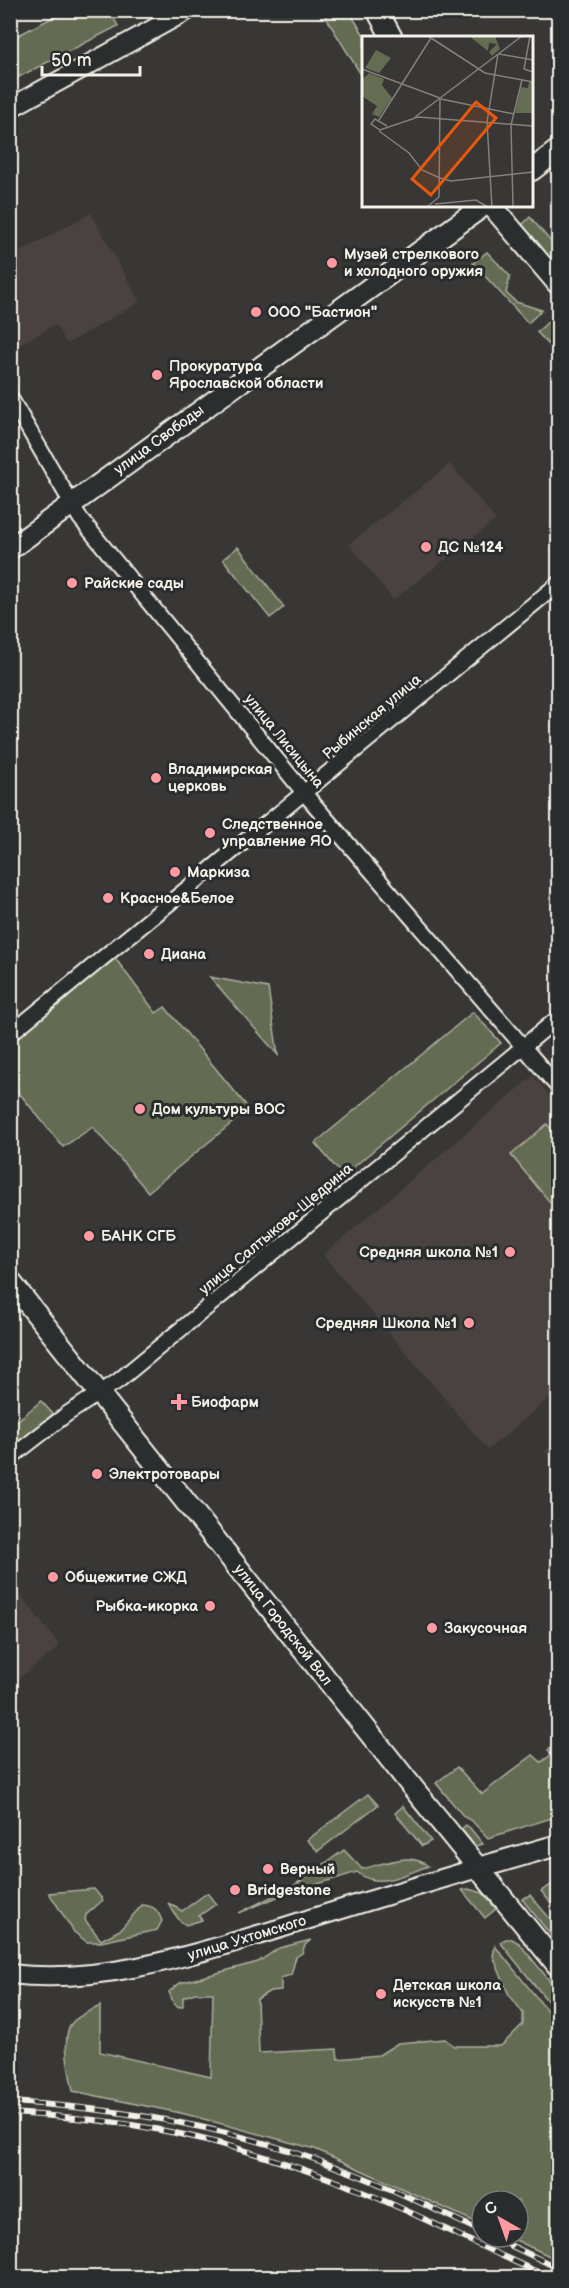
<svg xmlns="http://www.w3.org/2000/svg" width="569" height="2288" viewBox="0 0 569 2288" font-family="'Balsamiq Sans',sans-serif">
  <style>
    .built { fill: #484240 }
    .green { fill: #646c52; stroke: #acae9d; stroke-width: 1.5 }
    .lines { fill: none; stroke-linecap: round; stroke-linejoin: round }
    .minor-casing { stroke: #f4f1e8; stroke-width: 18 }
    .tertiary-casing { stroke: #f4f1e8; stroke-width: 22 }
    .secondary-casing { stroke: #f4f1e8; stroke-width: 24 }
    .minor { stroke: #2a2d2e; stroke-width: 14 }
    .tertiary { stroke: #2a2d2e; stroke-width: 18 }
    .secondary { stroke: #2a2d2e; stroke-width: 20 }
    .rail-casing { stroke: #f4f1e8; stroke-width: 6 }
    .rail { stroke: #2a2d2e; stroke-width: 4; stroke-dasharray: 11; stroke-linecap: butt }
    .poi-dot { fill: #ff9aa2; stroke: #2a2d2e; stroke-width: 2 }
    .labels { text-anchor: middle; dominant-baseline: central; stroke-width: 6; stroke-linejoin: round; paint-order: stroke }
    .poi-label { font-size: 15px; font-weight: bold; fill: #f4f1e8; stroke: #2a2d2e; text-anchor: start }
    .street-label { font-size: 15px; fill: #f4f1e8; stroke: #2a2d2e }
    .inset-road { fill: none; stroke: #83817d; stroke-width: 1.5 }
    .view { fill: #e8590c; fill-opacity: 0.15; stroke: #e8590c; stroke-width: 3 }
    .inset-edge { fill: none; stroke: #f4f1e8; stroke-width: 3 }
  </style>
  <rect width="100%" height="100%" fill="#383736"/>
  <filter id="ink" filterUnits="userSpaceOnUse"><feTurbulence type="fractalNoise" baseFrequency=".0167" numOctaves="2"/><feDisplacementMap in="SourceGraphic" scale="12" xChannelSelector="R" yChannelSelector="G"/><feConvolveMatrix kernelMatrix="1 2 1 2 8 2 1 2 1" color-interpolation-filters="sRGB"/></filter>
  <g filter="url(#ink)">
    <g class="built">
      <path d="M91 213 140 302 67 344 55 325 17 346 11 334V257Z"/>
      <path d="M450 464 496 520 393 600 349 544Z"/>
      <path d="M533 1076 558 1105V1391L488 1450 323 1255Z"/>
      <path d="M558 1439V1471L545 1451Z"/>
      <path d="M11 1582 60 1646 11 1685Z"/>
    </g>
    <g class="green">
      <path d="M65 11H110L118 26 11 81V39Z"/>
      <path d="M322 11H349L365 37 364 38 363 78Z"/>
      <path d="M530 217 558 250V267L522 225Z"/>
      <path d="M487 252 510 276 506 293 516 302 542 310 528 323 473 263Z"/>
      <path d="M552 318 558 326V355L537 332Z"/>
      <path d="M238 547 284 607 270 618 223 559Z"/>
      <path d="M115 958 156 1013 165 1007 249 1109 148 1192 93 1127 63 1147 11 1083V1040L52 1007 54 1009 70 996 68 992 108 960 109 963Z"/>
      <path d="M210 977 268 988 278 1055Z"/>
      <path d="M473 1012 501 1043 343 1176 315 1143Z"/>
      <path d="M547 1124 558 1137V1212L511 1155Z"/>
      <path d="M41 1401 53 1414 11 1449V1426Z"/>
      <path d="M558 1742V1816L488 1838 472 1821 464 1817 436 1783 457 1767 482 1794 533 1755 541 1762 551 1755 548 1750Z"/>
      <path d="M368 1794 378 1805 318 1851 307 1840Z"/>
      <path d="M403 1806 431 1841 422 1846 395 1813Z"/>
      <path d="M466 1825 470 1828 483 1844 475 1846 461 1829Z"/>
      <path d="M344 1850 362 1869C383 1864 410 1851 428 1866 406 1874 377 1890 357 1872L282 1895 239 1913 293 1886Z"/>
      <path d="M558 1881V1912L541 1891Z"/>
      <path d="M94 1889 103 1900 86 1915 85 1920 101 1940 120 1930 142 1905C155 1906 158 1910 162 1921L157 1930 101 1942H87L74 1932 49 1893Z"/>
      <path d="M468 1889 483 1893 496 1909 485 1918 462 1890Z"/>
      <path d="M207 1893 216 1904 199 1916 202 1920 186 1925 179 1920 168 1903 182 1911Z"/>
      <path d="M530 1895 558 1928 553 1938 522 1899Z"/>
      <path d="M506 1939H512L519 1943 558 1991V2014L500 1942Z"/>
      <path d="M311 1940 305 1945 302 1953 296 1957 291 1975 281 1978V1990L270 1991 257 1999 259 2053 337 2049 338 2059 379 2055 398 2043 445 2039 454 2046H501L523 2024V2013L508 1993 493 1956 495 1946 558 2024V2260L509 2237H518V2201H482V2225L315 2149 185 2114 73 2091C70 2075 61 2038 71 2024 78 2015 91 2011 100 2006V2052L211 2077 213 1993H195L183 1997V2006L179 2007 174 2004 169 1992 180 1983 258 1962 279 1948Z"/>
    </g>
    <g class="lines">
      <defs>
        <g id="minor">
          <path d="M10 397 80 518 305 794 558 1087"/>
          <path d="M10 1034 558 584"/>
          <path d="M10 1458 67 1414 118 1381 558 1018"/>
        </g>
        <g id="tertiary">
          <path d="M10 108 188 10"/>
          <path d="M10 1974C102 1985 191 1955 278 1929 344 1908 411 1888 478 1868"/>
        </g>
        <g id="secondary">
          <path d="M377 10 392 38"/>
          <path d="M532 170 558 150"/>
          <path d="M492 206 558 284"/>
          <path d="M10 549 483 206"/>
          <path d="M10 1281 413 1788 558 1966"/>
          <path d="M478 1868 558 1845"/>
        </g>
      </defs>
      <use href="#minor" class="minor-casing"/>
      <use href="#tertiary" class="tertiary-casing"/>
      <use href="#secondary" class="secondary-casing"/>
      <use href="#minor" class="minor"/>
      <use href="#tertiary" class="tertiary"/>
      <use href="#secondary" class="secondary"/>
      <defs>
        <g id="rail">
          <path d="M10 2102C120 2108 234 2128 336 2167 386 2185 434 2209 482 2232"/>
          <path d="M10 2113C60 2116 111 2120 160 2130 215 2140 269 2157 322 2176 401 2204 474 2245 551 2278"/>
          <path d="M493 2237 558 2268"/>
        </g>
      </defs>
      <use href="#rail" class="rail-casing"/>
      <use href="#rail" class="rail"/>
    </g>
  </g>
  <g class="poi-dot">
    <circle cx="332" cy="263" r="6"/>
    <circle cx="256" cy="312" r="6"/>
    <circle cx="157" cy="375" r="6"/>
    <circle cx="426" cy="547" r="6"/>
    <circle cx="72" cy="583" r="6"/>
    <circle cx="156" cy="778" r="6"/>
    <circle cx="210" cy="833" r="6"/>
    <circle cx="175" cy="872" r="6"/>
    <circle cx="108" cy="898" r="6"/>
    <circle cx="149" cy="954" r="6"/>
    <circle cx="140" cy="1109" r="6"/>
    <circle cx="89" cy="1236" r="6"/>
    <circle cx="510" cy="1252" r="6"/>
    <circle cx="469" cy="1323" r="6"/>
    <path d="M176 1393h6v6h6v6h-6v6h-6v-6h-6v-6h6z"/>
    <circle cx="97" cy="1474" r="6"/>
    <circle cx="53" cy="1577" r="6"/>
    <circle cx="210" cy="1606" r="6"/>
    <circle cx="432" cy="1628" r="6"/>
    <circle cx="268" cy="1869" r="6"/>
    <circle cx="235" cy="1890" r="6"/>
    <circle cx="381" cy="1994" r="6"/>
  </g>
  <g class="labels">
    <g class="poi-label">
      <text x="344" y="254">Музей стрелкового<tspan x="344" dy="17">и холодного оружия</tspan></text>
      <text x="268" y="312">ООО "Бастион"</text>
      <text x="169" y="366">Прокуратура<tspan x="169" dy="17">Ярославской области</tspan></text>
      <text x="438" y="547">ДС №124</text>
      <text x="84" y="583">Райские сады</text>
      <text x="168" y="769">Владимирская<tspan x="168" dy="17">церковь</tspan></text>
      <text x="222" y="824">Следственное<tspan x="222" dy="17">управление ЯО</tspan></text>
      <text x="187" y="872">Маркиза</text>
      <text x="120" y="898">Красное&amp;Белое</text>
      <text x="161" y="954">Диана</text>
      <text x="152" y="1109">Дом культуры ВОС</text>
      <text x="101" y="1236">БАНК СГБ</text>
      <text x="498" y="1252" text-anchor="end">Средняя школа №1</text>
      <text x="457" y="1323" text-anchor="end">Средняя Школа №1</text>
      <text x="191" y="1402">Биофарм</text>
      <text x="109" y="1474">Электротовары</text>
      <text x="65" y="1577">Общежитие СЖД</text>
      <text x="198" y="1606" text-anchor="end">Рыбка-икорка</text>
      <text x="444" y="1628">Закусочная</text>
      <text x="280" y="1869">Верный</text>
      <text x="247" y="1890">Bridgestone</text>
      <text x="393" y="1985">Детская школа<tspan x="393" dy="17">искусств №1</tspan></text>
    </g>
    <g class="street-label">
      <text transform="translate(159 440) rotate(-36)">улица Свободы</text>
      <text transform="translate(372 717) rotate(-40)">Рыбинская улица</text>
      <text transform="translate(284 741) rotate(51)">улица Лисицына</text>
      <text transform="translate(276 1229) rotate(-40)">улица Салтыкова-Щедрина</text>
      <text transform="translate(283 1625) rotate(52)">улица Городской Вал</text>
      <text transform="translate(247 1938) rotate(-17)">улица Ухтомского</text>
    </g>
  </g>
  <g transform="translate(362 36)">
    <rect width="171" height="171" fill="#383736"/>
    <path d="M107 0H133L138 13 130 20 127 16 135 8 127 7 126 15ZM14 14 29 22 17 37 3 32ZM7 37 22 43 20 49 30 62 17 81 10 78 15 70 0 60V44ZM167 46H171V77H153L159 51 166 52Z" fill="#646c52"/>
    <path class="inset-road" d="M66 0 123 37 171 46M168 0 162 33 171 36M137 18 171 24M0 33 78 62 77 161 65 171M79 63 152 78M53 81 160 0M17 84 69 2M25 90 13 83 9 88 18 94 56 81 171 90M17 95 47 117 60 134 78 142M78 142 89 145 171 136M73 168 114 164 126 171M130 171 125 86 136 18M151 171 149 89 160 44"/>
    <path class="view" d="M114 66 134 82 69 159 50 143Z"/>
    <rect width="171" height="171" class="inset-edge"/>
  </g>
  <rect width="569" height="2288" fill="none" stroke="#2a2d2e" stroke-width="36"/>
  <rect x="18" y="18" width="533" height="2252" fill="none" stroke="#f4f1e8" stroke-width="2" filter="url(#ink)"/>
  <g transform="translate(500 2219) rotate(320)"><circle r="28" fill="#2a2d2e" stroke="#7b7b78" stroke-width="1.5"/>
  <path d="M0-4.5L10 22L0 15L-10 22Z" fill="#ff9aa2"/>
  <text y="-9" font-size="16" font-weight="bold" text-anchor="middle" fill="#f4f1e8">С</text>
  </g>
  <path d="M42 66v9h98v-9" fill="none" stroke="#f4f1e8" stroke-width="3"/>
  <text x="51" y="66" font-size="18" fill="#f4f1e8" stroke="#2a2d2e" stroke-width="4.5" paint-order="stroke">50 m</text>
</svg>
